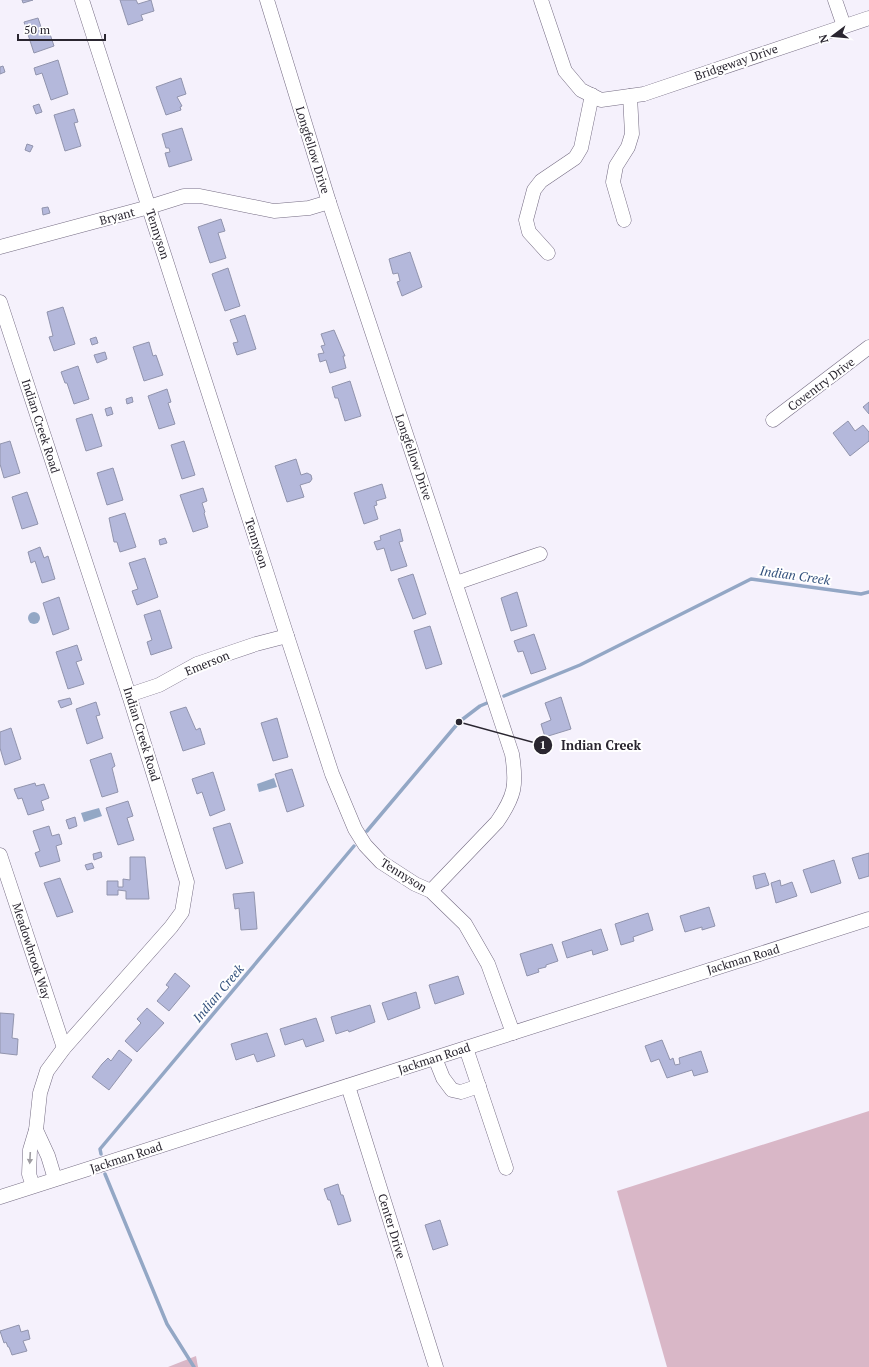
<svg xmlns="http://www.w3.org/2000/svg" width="869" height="1367" viewBox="0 0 869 1367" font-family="'PT Serif',serif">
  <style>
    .green { fill: #d9b7c7 }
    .water { fill: #93a7c5 }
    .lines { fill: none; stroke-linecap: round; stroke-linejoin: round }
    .stream { stroke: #93a7c5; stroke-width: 3.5 }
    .building { fill: #b4b8db; stroke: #9194ad }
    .minor-casing { stroke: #756c83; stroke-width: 15 }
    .minor { stroke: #fff; stroke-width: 14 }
    .oneway { fill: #9f9da2 }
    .labels { text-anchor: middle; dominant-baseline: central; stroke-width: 4; stroke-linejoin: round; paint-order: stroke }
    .street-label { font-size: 12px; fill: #2a2630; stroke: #fff }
    .water-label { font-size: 13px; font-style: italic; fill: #34527d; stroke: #fff }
    .leader { fill: none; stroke: #2a2630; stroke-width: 1.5 }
    .callout-dot { fill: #2a2630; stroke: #fff; stroke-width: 1.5 }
    .mark-label { font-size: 12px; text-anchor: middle; font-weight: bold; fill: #fff }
    .callout-label { font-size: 13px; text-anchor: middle; font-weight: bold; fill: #2a2630; stroke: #fff; stroke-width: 4; stroke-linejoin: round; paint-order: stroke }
  </style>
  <rect width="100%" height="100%" fill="#f5f1fc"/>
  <g class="green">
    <path d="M869 1111V1367H667L617 1191Z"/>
    <path d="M196 1356 198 1367H168Z"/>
  </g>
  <g class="water">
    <circle cx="34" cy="618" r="6"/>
    <path d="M274 778 277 787 259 792 257 784Z"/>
    <path d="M99 808 102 816 84 822 81 813Z"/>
  </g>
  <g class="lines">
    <g class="stream">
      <path d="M504 696 580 665 751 579 861 594 869 592"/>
      <path d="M367 831 459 722 480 706 487 703"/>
      <path d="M101 1154 100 1149 354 846"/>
      <path d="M105 1174 167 1324 194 1367"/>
    </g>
  </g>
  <g class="building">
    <path d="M22 0H33L23 3Z"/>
    <path d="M120 0H136L138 4 151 0 154 11 141 15 143 20 128 25Z"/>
    <path d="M38 18 44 36 50 34 54 46 34 53 24 22Z"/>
    <path d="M58 60 68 94 51 100 42 73 36 75 34 68Z"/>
    <path d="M3 66 5 72 0 74V67Z"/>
    <path d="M181 78 186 94 177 97 182 106 180 107 181 110 166 115 156 87Z"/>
    <path d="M39 104 42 112 36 114 33 106Z"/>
    <path d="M74 109 78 122 74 123 81 146 65 151 54 115Z"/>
    <path d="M182 128 192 160 169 167 165 153 170 152 169 148H166L162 134Z"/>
    <path d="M27 144 33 146 30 152 25 150Z"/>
    <path d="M48 207 50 213 43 215 42 208Z"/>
    <path d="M221 219 225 231 218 233 226 258 210 263 198 227Z"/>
    <path d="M410 252 422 287 402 296 397 282 400 281 398 273 393 274 389 259Z"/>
    <path d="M228 268 240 306 225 311 212 274Z"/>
    <path d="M63 307 75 344 54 351 49 337 53 336 47 312Z"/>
    <path d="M245 315 256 349 237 355 233 343 238 342 230 320Z"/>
    <path d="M334 330 345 356H343L346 368 330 373 326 360 320 362 318 354 324 353 321 346 325 345 321 334Z"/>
    <path d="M96 337 98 343 92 345 90 339Z"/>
    <path d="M149 342 153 356 156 355 163 375 144 381 133 347Z"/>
    <path d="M105 352 107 359 97 363 94 355Z"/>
    <path d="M78 366 89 399 74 404 67 383H65L61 372Z"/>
    <path d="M350 381 361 416 345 421 338 398H335L332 387Z"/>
    <path d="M167 389 171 402 168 403 175 424 159 429 148 396Z"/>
    <path d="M132 397 133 402 127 404 126 399Z"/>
    <path d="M869 402V414L863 407Z"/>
    <path d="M111 407 113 414 107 416 105 409Z"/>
    <path d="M92 414 102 446 86 451 76 419Z"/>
    <path d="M848 421 855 431 863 425 869 432V441L850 456 833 433Z"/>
    <path d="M10 441 20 473 4 478 0 464V444Z"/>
    <path d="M184 441 195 475 182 479 171 445Z"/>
    <path d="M296 459 301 475 307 473 311 475 312 479 310 482 300 485 304 497 287 502 275 466Z"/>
    <path d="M113 468 123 500 107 505 97 473Z"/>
    <path d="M382 484 386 498 376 501 377 505 374 506 378 519 364 524 354 493Z"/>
    <path d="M203 488 207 501 202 503 205 512 204 513 208 527 193 532 180 495Z"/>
    <path d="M27 492 38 524 22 529 12 497Z"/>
    <path d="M125 513 136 547 120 552 117 542H114L109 518Z"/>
    <path d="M400 529 403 541 399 542 407 566 391 571 384 548 377 550 374 542 381 540 380 536Z"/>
    <path d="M165 538 167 543 160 545 159 540Z"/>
    <path d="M40 547 44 558 48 556 55 579 42 583 35 561 31 563 28 552Z"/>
    <path d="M145 558 158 597 137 605 132 591 138 589 129 563Z"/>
    <path d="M413 574 426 614 413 619 398 579Z"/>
    <path d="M517 592 527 626 511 631 501 598Z"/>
    <path d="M59 597 69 629 53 635 43 603Z"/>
    <path d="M160 610 172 648 151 655 147 642 152 640 144 615Z"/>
    <path d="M430 626 442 664 426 669 414 631Z"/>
    <path d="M534 634 546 669 531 674 523 651 518 652 514 641Z"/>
    <path d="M77 645 82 660 76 662 84 684 68 689 56 652Z"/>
    <path d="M561 697 571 729 545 737 541 724 551 720 545 703Z"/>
    <path d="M70 698 72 704 61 708 58 701Z"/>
    <path d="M96 702 100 715 96 716 103 738 87 744 76 709Z"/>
    <path d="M186 707 196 730 200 728 205 744 183 751 170 712Z"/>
    <path d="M277 718 288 757 273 761 261 723Z"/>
    <path d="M11 728 21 759 5 765 0 748V732Z"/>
    <path d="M111 753 115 766 112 768 118 792 102 797 90 760Z"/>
    <path d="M292 769 304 806 287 812 275 774Z"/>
    <path d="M213 772 225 810 210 816 202 792 197 794 192 779Z"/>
    <path d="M35 783 36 786 44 784 49 798 41 801 44 810 28 815 22 798 18 799 14 789Z"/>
    <path d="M128 801 133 816 127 818 134 840 118 845 106 808Z"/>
    <path d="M75 817 77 826 69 829 66 820Z"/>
    <path d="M230 823 243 863 226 869 213 828Z"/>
    <path d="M49 826 52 836 59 834 62 844 56 846 60 861 40 867 35 853 40 851 33 831Z"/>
    <path d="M101 852 102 857 94 860 93 854Z"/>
    <path d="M869 853V876L859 879 852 858Z"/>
    <path d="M130 857H145L149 899H126V891L118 890V895H107V881H118V887H123V879L130 880Z"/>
    <path d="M834 860 841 883 811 893 803 870Z"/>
    <path d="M92 863 94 868 87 870 85 865Z"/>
    <path d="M765 873 769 885 756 889 753 876Z"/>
    <path d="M60 878 73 912 57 917 44 883Z"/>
    <path d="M780 880 781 886 792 882 797 896 776 903 771 883Z"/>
    <path d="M254 892 257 929 241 930 239 908 235 909 233 894Z"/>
    <path d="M709 907 715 926 702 930V927L685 932 680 916Z"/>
    <path d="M648 913 653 930 633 937 634 941 621 945 615 924Z"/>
    <path d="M601 929 608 950 593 955 592 950 567 958 562 942Z"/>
    <path d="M552 944 558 961 546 965V967L538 969 539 972 527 976 520 954Z"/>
    <path d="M175 973 190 986 169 1011 157 1001 169 987 166 985Z"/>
    <path d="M458 976 464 994 435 1004 429 985Z"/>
    <path d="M416 992 420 1008 388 1020 382 1003Z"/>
    <path d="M370 1005 375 1022 349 1032 348 1030 336 1034 331 1017Z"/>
    <path d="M147 1008 164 1023 137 1052 125 1041 141 1023 137 1019Z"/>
    <path d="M0 1013 14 1014 12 1038 18 1039 17 1055 0 1053Z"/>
    <path d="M316 1018 324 1041 306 1047 303 1039 285 1045 280 1029Z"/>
    <path d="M267 1033 275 1056 257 1062 254 1054 236 1060 231 1044Z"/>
    <path d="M662 1040 670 1060 673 1058 675 1065 680 1064 679 1058 701 1051 708 1072 694 1076 692 1070 667 1078 659 1059 651 1062 645 1046Z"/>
    <path d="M119 1050 132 1060 109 1090 92 1077 102 1064 108 1058 111 1061Z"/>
    <path d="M338 1184 341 1195H343L351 1221 338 1225 330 1200H328L324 1189Z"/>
    <path d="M440 1220 448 1245 433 1250 425 1225Z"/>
    <path d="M19 1325 21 1332 28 1330 30 1339 23 1341 27 1351 12 1355 9 1347H8L6 1342 4 1343 0 1331Z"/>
  </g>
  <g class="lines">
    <defs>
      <g id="minor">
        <path d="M82 0 287 636 332 774 355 829 365 845 381 862 415 884 431 891 465 924 488 964 513 1033"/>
        <path d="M267 0 329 202 512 754C517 785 515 796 497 822L431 891"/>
        <path d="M541 0 565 71 581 90 601 100 644 94 869 18"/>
        <path d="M835 0 844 26"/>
        <path d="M624 220 613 182 616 166 628 147 632 134 630 96"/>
        <path d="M0 247 149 207 184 196H200L274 211 309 208 329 202"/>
        <path d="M548 253 529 232 526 220 534 190 541 181 575 158 581 148 592 95"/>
        <path d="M0 302 129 695 187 882 182 912 171 927 64 1048 47 1071 40 1093 36 1130 30 1150 29 1174 33 1186"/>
        <path d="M773 420 869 347"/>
        <path d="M456 583 540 554"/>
        <path d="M129 695 159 685 197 664 256 644 287 636"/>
        <path d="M0 855 64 1048"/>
        <path d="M466 1048 506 1168"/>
        <path d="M435 1058 443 1078 452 1090 461 1092 479 1086"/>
        <path d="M348 1086 436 1367"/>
        <path d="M36 1130 48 1156 55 1179"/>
        <path d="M0 1197 869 919"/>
      </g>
    </defs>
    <use href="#minor" class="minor-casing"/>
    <use href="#minor" class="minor"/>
  </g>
  <defs><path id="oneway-solid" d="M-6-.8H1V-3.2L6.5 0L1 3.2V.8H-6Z"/></defs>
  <use class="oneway" href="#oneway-solid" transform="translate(30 1158) rotate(93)"/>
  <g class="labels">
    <g class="street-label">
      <text transform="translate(736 62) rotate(-19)">Bridgeway Drive</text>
      <text transform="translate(313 150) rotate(73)">Longfellow Drive</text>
      <text transform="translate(117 216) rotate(-15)">Bryant</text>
      <text transform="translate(158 234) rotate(72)">Tennyson</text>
      <text transform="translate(821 384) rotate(-37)">Coventry Drive</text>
      <text transform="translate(41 426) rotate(72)">Indian Creek Road</text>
      <text transform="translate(414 457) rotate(71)">Longfellow Drive</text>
      <text transform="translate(257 543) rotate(72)">Tennyson</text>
      <text transform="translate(207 663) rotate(-22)">Emerson</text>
      <text transform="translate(142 734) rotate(73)">Indian Creek Road</text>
      <text transform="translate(404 875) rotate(32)">Tennyson</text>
      <text transform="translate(32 951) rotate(72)">Meadowbrook Way</text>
      <text transform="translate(743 959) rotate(-17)">Jackman Road</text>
      <text transform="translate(434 1058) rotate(-18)">Jackman Road</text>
      <text transform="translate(126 1157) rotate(-18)">Jackman Road</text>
      <text transform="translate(392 1226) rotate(73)">Center Drive</text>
    </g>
    <g class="water-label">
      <text transform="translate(795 575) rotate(8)">Indian Creek</text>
      <text transform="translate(218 993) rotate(-50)">Indian Creek</text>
    </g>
  </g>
  <path class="leader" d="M459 722L543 745"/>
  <g class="callout-dot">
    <circle cx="459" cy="722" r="4"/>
    <circle cx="543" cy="745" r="10"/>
  </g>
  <g class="mark-label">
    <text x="543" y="749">1</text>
  </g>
  <g class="callout-label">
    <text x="601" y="750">Indian Creek</text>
  </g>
  <g transform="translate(833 36) rotate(254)" stroke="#ffffff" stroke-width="3" paint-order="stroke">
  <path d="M0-3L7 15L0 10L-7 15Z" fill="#2a2630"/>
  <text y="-6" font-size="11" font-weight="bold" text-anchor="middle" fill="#2a2630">N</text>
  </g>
  <path d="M18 34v6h87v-6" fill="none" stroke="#2a2630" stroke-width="2"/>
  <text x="24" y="34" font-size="12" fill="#2a2630" stroke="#ffffff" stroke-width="3" paint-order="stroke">50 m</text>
</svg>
